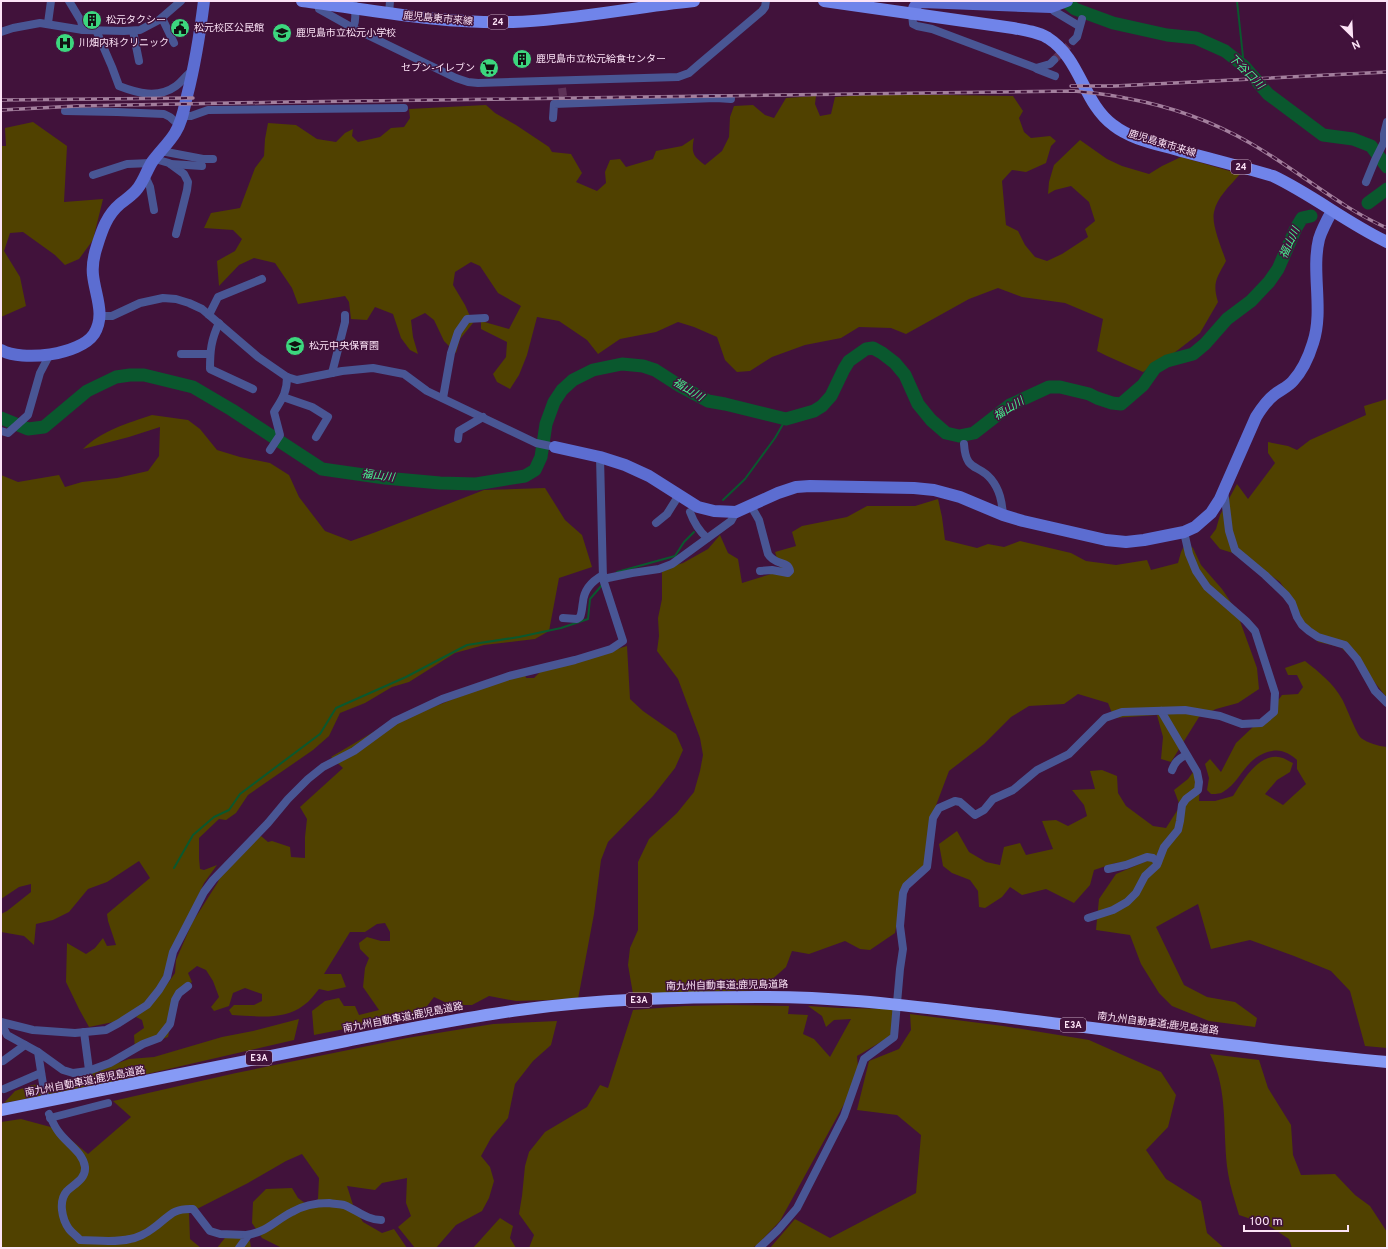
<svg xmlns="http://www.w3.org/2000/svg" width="1388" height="1249" viewBox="0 0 1388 1249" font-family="Overpass,'Noto Sans JP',sans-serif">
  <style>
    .green { fill: #504100 }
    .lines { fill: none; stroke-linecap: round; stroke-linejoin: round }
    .stream { stroke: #0a582e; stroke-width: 2 }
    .river { stroke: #0a582e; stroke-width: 13 }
    .street-tunnel { stroke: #5d3157; stroke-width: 8; stroke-dasharray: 8 4; stroke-linecap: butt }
    .street { stroke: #495694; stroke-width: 8 }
    .secondary { stroke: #5c6dd1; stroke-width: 12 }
    .primary { stroke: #7084ea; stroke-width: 12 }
    .highway { stroke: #869af5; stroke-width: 12 }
    .rail-casing { stroke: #a37f9d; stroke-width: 3.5 }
    .rail { stroke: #41123b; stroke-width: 2; stroke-dasharray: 6; stroke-linecap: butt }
    .labels { text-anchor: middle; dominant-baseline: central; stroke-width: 3; stroke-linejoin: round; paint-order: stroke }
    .shield { fill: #41123b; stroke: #c4a4be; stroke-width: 1 }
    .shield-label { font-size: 9px; font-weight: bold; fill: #fce3f6 }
    .street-label { font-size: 10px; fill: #fce3f6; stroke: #41123b }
    .poi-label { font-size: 10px; fill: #fce3f6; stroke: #41123b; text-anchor: start }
    .water-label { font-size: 11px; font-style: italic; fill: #46f38f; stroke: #41123b }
  </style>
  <rect width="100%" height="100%" fill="#41123b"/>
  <g class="green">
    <path d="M878 94 1013 96 1023 111 1019 118 1024 132 1031 138 1050 136 1056 141 1051 146 1046 163 1026 172 1012 170 1002 181 1006 225 1018 231 1025 245 1035 257 1047 261 1062 254 1088 237 1085 229 1095 221 1089 202 1071 186 1055 190 1048 194 1049 182 1054 165 1080 140 1107 159 1122 166 1149 174 1162 166 1181 157 1240 174C1230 186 1217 197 1214 212 1211 224 1222 249 1226 261 1217 278 1212 282 1218 302L1200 333 1174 353 1143 372 1107 356 1097 351 1103 319 1065 303 1022 297 998 288 969 299 906 334 891 328 859 327 841 338 805 345 772 357 750 371 737 372 725 360 717 337 694 327 678 322 656 332 620 339 598 354 587 340 559 321 537 317 527 355 519 375 510 389 497 382 493 374 506 357 507 342 481 329V321L509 329 521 306 498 293 480 266 471 262 455 272 453 285 465 305 473 323 460 339 456 353 444 341 434 320 425 313 411 320 413 337 418 354 410 350 401 338 393 314 375 307 367 320 351 319 349 302 345 296 298 304 292 288 275 263 254 258 239 265 219 286 217 261 235 251 242 239 233 230 204 228 211 213 240 208 255 168 264 156 265 139 268 123 296 125 317 139 336 142 345 133 353 129 352 136 358 142 380 137 391 128 404 127 410 118 409 109 486 105 495 113 516 125 549 147 552 152 571 154 582 173 576 182 597 191 606 183 605 172 610 160 620 159 626 167 653 159 656 151 682 146 694 138C691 153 693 156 705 165L722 151 729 137 730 117 734 106 753 105 765 115 774 118 786 98 816 96 815 104 820 116 831 114 835 97Z"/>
    <path d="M33 122 67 146 64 202 103 199 93 240 79 259 65 265 55 255 23 232 10 233 4 251 20 277 26 306 1 317V146H6L5 128Z"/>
    <path d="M1387 399V698L1372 679 1358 662 1340 647 1318 642 1307 629 1293 601 1280 582 1251 562 1236 554 1220 549 1210 537 1216 529 1220 515 1237 484 1248 499 1275 463 1268 453V442L1288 446 1297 450 1310 440 1366 415 1364 406Z"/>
    <path d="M152 415 188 420 200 429 217 450 240 457 270 463 289 475 299 497 325 531 351 541 376 532 484 490 545 488 565 520 582 535 592 567 559 578 549 631 535 639 484 645 455 653 409 682 392 687 365 703 340 713 329 736 313 750 248 795 236 813 226 820 219 819 199 838V858L200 869 204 870 217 865 204 883 179 938 171 964 151 998 123 1020 89 1027 79 1009 66 982 67 943 86 954 95 948 103 938 107 946 116 945 108 921 107 914 150 878 139 861 107 882 88 889 69 912 53 920 36 924 34 945 24 936 1 932V914L7 911 31 892V884L19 887 1 899V475L18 482 59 475 65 487 82 482 117 478 148 471 159 456 160 427 129 437 83 449C101 431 128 423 152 415Z"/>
    <path d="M938 499 942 517 945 540 977 548 988 544 1004 547 1020 541 1071 553 1086 561 1116 565 1147 560 1151 570 1178 563 1181 552 1186 542 1193 548 1201 565 1222 589 1236 610 1257 668 1259 689 1238 703 1216 709 1199 717 1171 762 1161 759 1163 737 1157 715 1114 718 1108 703 1078 694 1064 704 1029 706 1011 717 984 744 949 771 935 808 931 863 912 880 900 907 895 933 870 950 860 949 845 941 809 954 792 951 786 967 760 990 633 994 628 965 630 948 638 930V862L649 839 677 813 694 792 700 771 703 755 700 738 678 679 657 651 659 636 658 618 662 599V569L683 563 708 549 720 535 728 553 738 559 742 583 781 571 775 552 796 546 792 532 802 526 847 517 867 506H915Z"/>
    <path d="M627 646 630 699 643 711 676 734 683 750 675 768 653 796 608 842 601 860 594 914 578 999 516 1001 489 996 472 1005H451L434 997 421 1014 314 1035 312 1011 325 1001 339 998 344 1006H355L359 1015 379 1010 363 987 365 968 369 958 360 949 359 943 367 937 381 941H390V932L385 923 377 924 365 932H350L324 974H341L346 987 328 991 319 989C314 995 310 1001 304 1005 284 1021 256 1016 232 1015L229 1010 234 1005H254L262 1001V994L245 988 233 993 229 1006 214 1011 211 1007 219 997 213 981 206 970 197 966 188 973 192 982 178 991 168 1037 135 1049 134 1035 144 1028 142 1020 136 1017 148 1007 161 993 175 973 176 960 192 923 218 882 224 863 261 836 268 842 272 841 290 847 291 857 305 858V837L307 819 300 807 343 768 331 757 375 731 524 670 526 678H534L544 668 584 659Z"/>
    <path d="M1305 661C1319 672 1333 683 1342 699 1346 706 1356 733 1361 738 1368 743 1378 746 1387 747V1048L1365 1046 1350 991 1331 971 1294 956 1250 940 1211 949 1198 904 1156 927 1184 985 1207 997 1235 1002 1257 1018 1255 1027 1209 1021 1172 1006 1159 993 1141 964 1130 935 1096 930 1099 899 1116 874 1149 860 1115 863 1094 870 1090 885 1074 903 1046 889 1022 895 1010 887 1002 897 985 908 979 907 978 891 970 880 952 873 943 866 939 844 957 831 969 852 986 862 1000 865 1004 847 1020 843 1026 855 1053 849 1042 821 1056 820 1068 826 1087 816 1084 805 1072 790 1095 789 1090 771 1102 770 1117 776 1118 793 1126 806 1153 826 1166 828 1180 806 1174 790 1188 779 1198 765 1200 781 1199 801H1215L1233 796C1242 782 1258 754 1278 757 1283 757 1288 761 1293 763L1290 772 1277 780 1265 794 1283 805 1306 784 1297 769V760C1290 754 1282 749 1272 751 1245 756 1242 781 1223 792 1220 794 1214 794 1211 794L1207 790 1209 778 1205 764 1210 759 1221 772 1236 743 1271 710 1282 695 1298 694 1303 687 1297 675H1288L1285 668Z"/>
    <path d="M727 1005 789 1006 788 1014 808 1015 803 1034 814 1039 830 1057 851 1019 834 1020 826 1027 822 1016 808 1006 840 1008 894 1009 891 1036 857 1056 858 1067 854 1086 780 1221 757 1245 752 1248H529L534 1235 519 1214 522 1196 525 1166 529 1152 545 1132 587 1107 600 1085 608 1088 633 1010 685 1006Z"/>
    <path d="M910 1014 1003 1026 1089 1040 1161 1072 1176 1095 1168 1127 1146 1150 1166 1179 1201 1201 1207 1233 1224 1248H770L795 1219 830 1238 916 1193 921 1135 897 1115 857 1110 869 1061 899 1049 911 1030Z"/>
    <path d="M299 1019 294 1040 121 1080 4 1103 15 1091 32 1085 59 1082 83 1076 129 1059 154 1057 222 1037 253 1031Z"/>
    <path d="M557 1021 551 1045 533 1061 515 1084 508 1118 491 1138 481 1156 490 1167 494 1181 489 1198 482 1211 456 1225 436 1248H415L398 1227 411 1216 406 1203 407 1178 382 1183 375 1190 347 1186 354 1208 363 1222 382 1233 394 1229 407 1248H282L262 1238 252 1223 253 1202 266 1189 292 1188 298 1198 309 1206 318 1199 319 1178 302 1154 286 1161 248 1183 189 1213 190 1239 201 1248H1V1122L21 1119 58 1129 88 1154 131 1117 113 1101 236 1073 407 1038 493 1024Z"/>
    <path d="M1210 1054 1259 1060 1268 1088 1291 1125 1293 1155 1301 1175 1335 1174 1355 1195 1370 1206 1387 1232V1248H1292L1289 1239 1266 1224 1239 1215C1235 1201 1230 1187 1228 1173 1222 1133 1229 1091 1210 1054Z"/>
    <path d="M500 1218 513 1226 510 1238 516 1248H473Z"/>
    <path d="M228 1234 250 1241 251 1248H217Z"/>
  </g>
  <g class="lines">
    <g class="stream">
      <path d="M1237 1 1244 66"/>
      <path d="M723 500 745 479 775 438 786 419"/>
      <path d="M617 572 675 556 684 542 694 532"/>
      <path d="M174 868 193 835 214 817 229 810 240 794 320 734 336 708 406 677 467 645 519 637 561 628 588 619 590 599 602 585"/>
    </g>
    <g class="river">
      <path d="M1065 1 1075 9 1113 23 1167 35 1196 38 1225 51 1244 66 1268 94 1323 135 1353 139 1371 146 1387 167"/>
      <path d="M1368 203 1387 189"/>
      <path d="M1 418 28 429 44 427 87 391 116 377 130 375H144L193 387 232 410 322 469 385 478 440 483 476 484 525 476 535 470 541 457 546 424 554 402 562 390 573 380 593 370 622 364 643 366 655 370 680 386 708 401 725 404 786 419 814 411 822 406 831 396 844 369 849 361 866 349 873 348 882 353 895 363 905 375 918 404 931 420 946 433 959 436 974 433 1010 405 1049 387H1060L1089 394 1097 398 1112 403 1121 404 1143 385 1155 368 1167 361 1193 354 1205 344 1227 319 1251 301 1269 282 1278 269 1296 228 1302 218 1311 216"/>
    </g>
    <g class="street-tunnel">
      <path d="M1054 60 1073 41"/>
      <path d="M562 88 564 103"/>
    </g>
    <g class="street">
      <path d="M69 1 81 21 83 30"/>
      <path d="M353 1C355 10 357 19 353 28"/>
      <path d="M318 3 319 9 353 28 456 78 468 82 478 83 678 77 689 73 697 66 762 11 765 7 766 1"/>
      <path d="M1051 7 1054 11 1079 26"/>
      <path d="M389 14 390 1"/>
      <path d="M912 14 913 24 917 26 932 29 1036 68 1050 64 1054 60"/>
      <path d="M162 18 174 43"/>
      <path d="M48 23 51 1"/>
      <path d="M96 30 112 67 119 86C137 93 158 99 176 86 183 81 186 74 194 70"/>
      <path d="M133 31 139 61"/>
      <path d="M1 32 13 28 40 23 83 30 124 31 140 30 159 20 181 1"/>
      <path d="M1073 41 1077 37 1082 19"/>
      <path d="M1037 69 1055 76"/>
      <path d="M65 111 117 112 164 114 170 117 179 125"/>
      <path d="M182 116H191L208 110 404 108"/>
      <path d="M553 118 554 104 716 98 731 99"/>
      <path d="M161 151 203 159H213"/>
      <path d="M155 159 169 163 184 174 188 182 187 190 176 234"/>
      <path d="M171 164 202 166"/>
      <path d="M93 175 127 164 151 163"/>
      <path d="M145 176 150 187 154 210"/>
      <path d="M1366 182 1375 160 1384 142V134L1387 122"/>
      <path d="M209 315 218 297 262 279"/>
      <path d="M100 316H112L140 303 163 298 176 299 189 303 202 309 258 357 287 377 297 380 342 371 373 368 404 374 427 391 536 443 555 447"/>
      <path d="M219 323C211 340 210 351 210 369L253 389"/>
      <path d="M181 354H210"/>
      <path d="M332 373 345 322V315"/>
      <path d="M283 397 312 407 328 417 316 437"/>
      <path d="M443 398 451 353 458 332 467 319 485 318"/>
      <path d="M1 431 8 433 28 415 40 373 50 354"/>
      <path d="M458 439 459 431 483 417"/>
      <path d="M964 444C966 473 978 463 991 479 1000 490 1002 502 1003 515"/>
      <path d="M270 450 280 435 274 412C282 399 287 393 287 377"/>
      <path d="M1224 490 1229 531 1235 550 1265 575 1286 595 1292 603 1297 617 1302 625 1309 631 1318 637 1345 645 1357 659 1375 691 1387 703"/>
      <path d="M751 506 759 520 768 554C775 566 788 560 790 571L788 573 772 570 760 571"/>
      <path d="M690 512C694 523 698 530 707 538"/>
      <path d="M656 523 667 514 679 495"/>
      <path d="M603 579 632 573 659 569 672 564 731 521 736 512"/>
      <path d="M563 618 577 619 580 617C582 613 582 607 583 602 584 589 592 581 603 575"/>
      <path d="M1172 770C1175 762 1178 759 1186 755"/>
      <path d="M1108 869 1126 865 1147 857 1153 858 1158 862"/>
      <path d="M1088 918 1113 910 1127 902 1136 893 1145 876 1157 865 1164 847 1178 830 1180 821 1182 805 1186 799 1198 790 1199 782 1197 772 1161 711"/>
      <path d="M1 1022 33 1030 75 1033 106 1030 119 1023 147 1005 159 990 167 977 173 952 204 892 213 880 268 823 288 799 308 779 323 767 354 751 395 721 442 699 509 676 575 660 611 649 623 641 603 579 600 457"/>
      <path d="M1 1023 7 1035 38 1052 45 1097"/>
      <path d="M84 1032 89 1070"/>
      <path d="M38 1052 63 1070 73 1073 88 1071 110 1063 143 1044 159 1038 170 1024 175 1000 179 993 188 986"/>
      <path d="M3 1061 25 1045"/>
      <path d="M4 1089 41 1073"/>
      <path d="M49 1114C52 1120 54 1126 58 1131 66 1143 83 1152 85 1167 86 1179 74 1184 67 1191 58 1201 62 1219 69 1229 72 1233 77 1236 80 1240 96 1240 114 1243 130 1239 137 1238 147 1233 152 1229 169 1218 170 1208 193 1209L210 1231 220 1234 246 1235 247 1237 239 1248"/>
      <path d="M50 1118 108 1103"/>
      <path d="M246 1235C268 1232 274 1221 292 1212 302 1206 317 1203 329 1203 333 1204 340 1204 344 1205 357 1210 367 1220 381 1220"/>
      <path d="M759 1248 778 1230 797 1208 844 1116 864 1059 894 1037 900 969 903 949 900 926 903 893 906 886 927 867 933 818 939 808 955 801 960 802 975 815 984 810 993 799 1013 790 1037 770 1069 754 1105 718 1122 712 1185 710 1220 716 1242 724 1261 723 1274 712 1275 693 1255 631 1246 621 1207 587 1196 571 1189 554 1184 532"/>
    </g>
    <g class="secondary">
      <path d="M912 14C914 8 915 3 922 2L1051 7 1067 1"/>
      <path d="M1 350C22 362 80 355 94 334 106 315 95 295 93 275 92 266 94 255 97 246 102 230 107 215 120 204 126 199 133 195 138 188 144 180 147 170 152 162 159 152 169 143 175 133 182 122 184 109 187 96 195 65 200 33 204 1"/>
      <path d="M555 447 600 457 625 465 649 476 698 507 714 511 736 512 778 493 796 487 810 486 914 488 934 490 960 497 1003 515 1023 521 1106 540 1126 542 1144 540 1184 532 1195 527 1211 513 1220 499 1256 417C1261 409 1266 401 1274 395 1280 390 1288 387 1293 381 1303 370 1309 356 1313 343 1324 310 1311 272 1319 239 1322 229 1327 220 1332 211"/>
    </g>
    <g class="primary">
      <path d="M302 1C372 10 441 24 513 22 573 20 634 7 694 1"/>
      <path d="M824 1 1013 28C1025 30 1038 32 1048 38 1081 59 1083 103 1113 125 1132 140 1158 144 1181 151 1212 159 1242 167 1273 176 1313 195 1347 223 1387 242"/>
    </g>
    <path class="highway" d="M1 1110C116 1088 231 1063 346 1041 403 1030 461 1018 519 1010 598 999 678 997 758 997 837 996 917 1007 996 1016 1126 1032 1256 1050 1387 1062"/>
    <defs>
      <g id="rail">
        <path d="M1071 86H1115L1387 72"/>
        <path d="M1 100 193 98"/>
        <path d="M1 110 77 106 287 102 1074 91C1091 93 1109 94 1125 98 1169 106 1212 121 1250 143 1296 169 1339 207 1387 228"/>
      </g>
    </defs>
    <use href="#rail" class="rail-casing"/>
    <use href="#rail" class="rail"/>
  </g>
  <defs>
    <symbol id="building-disc" viewBox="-11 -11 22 22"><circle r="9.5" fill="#3cd77e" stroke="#41123b"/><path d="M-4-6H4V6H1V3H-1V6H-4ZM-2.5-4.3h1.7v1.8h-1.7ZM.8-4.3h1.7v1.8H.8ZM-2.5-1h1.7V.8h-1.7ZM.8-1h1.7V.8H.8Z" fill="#111"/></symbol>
    <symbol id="civic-disc" viewBox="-11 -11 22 22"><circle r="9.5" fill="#3cd77e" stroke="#41123b"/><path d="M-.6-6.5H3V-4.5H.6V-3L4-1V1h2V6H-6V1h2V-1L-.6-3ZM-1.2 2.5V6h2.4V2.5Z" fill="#111"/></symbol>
    <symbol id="school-disc" viewBox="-11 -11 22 22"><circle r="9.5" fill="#3cd77e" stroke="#41123b"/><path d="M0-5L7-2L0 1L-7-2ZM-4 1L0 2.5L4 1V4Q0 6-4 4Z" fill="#111"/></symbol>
    <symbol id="hospital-disc" viewBox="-11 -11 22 22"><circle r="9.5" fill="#3cd77e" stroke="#41123b"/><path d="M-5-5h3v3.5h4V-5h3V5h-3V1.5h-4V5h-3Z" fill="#111"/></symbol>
    <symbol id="supermarket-disc" viewBox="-11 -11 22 22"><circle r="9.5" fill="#3cd77e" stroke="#41123b"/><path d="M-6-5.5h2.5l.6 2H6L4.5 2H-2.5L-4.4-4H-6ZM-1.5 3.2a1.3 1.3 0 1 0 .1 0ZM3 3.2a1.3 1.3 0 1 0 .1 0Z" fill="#111"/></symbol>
  </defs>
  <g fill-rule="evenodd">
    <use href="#building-disc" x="81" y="9" width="22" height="22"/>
    <use href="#civic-disc" x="169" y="17" width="22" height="22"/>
    <use href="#school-disc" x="271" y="22" width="22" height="22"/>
    <use href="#hospital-disc" x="54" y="32" width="22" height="22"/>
    <use href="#building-disc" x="511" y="48" width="22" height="22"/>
    <use href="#supermarket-disc" x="478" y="57" width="22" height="22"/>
    <use href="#school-disc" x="284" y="335" width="22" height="22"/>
  </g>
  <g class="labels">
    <g class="shield">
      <rect x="488" y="15" width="20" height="14" rx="3"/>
      <rect x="1231" y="160" width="20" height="14" rx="3"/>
      <rect x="626" y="993" width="26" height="14" rx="3"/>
      <rect x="1060" y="1018" width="26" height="14" rx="3"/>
      <rect x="246" y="1051" width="26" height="14" rx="3"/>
    </g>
    <g class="shield-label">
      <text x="498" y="22">24</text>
      <text x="1241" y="167">24</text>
      <text x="639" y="1000">E3A</text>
      <text x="1073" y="1025">E3A</text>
      <text x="259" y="1058">E3A</text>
    </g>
    <g class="street-label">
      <text transform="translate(438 19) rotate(5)">鹿児島東市来線</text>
      <text transform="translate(1162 144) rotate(17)">鹿児島東市来線</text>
      <text transform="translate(727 986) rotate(-1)">南九州自動車道;鹿児島道路</text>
      <text transform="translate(403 1018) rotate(-11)">南九州自動車道;鹿児島道路</text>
      <text transform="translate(1158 1024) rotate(7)">南九州自動車道;鹿児島道路</text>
      <text transform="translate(85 1082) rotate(-11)">南九州自動車道;鹿児島道路</text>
    </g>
    <g class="poi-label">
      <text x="106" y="20">松元タクシー</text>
      <text x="194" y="28">松元校区公民館</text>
      <text x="296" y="33">鹿児島市立松元小学校</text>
      <text x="79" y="43">川畑内科クリニック</text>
      <text x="536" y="59">鹿児島市立松元給食センター</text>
      <text x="475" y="68" text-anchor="end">セブン-イレブン</text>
      <text x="309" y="346">松元中央保育園</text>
    </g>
    <g class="water-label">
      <text transform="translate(1246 72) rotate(45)">下谷口川</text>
      <text transform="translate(1290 243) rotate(-65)">福山川</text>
      <text transform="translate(688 390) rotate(31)">福山川</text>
      <text transform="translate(1009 409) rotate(-32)">福山川</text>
      <text transform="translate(378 476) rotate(7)">福山川</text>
    </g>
  </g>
  <rect width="1388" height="1249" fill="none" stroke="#fce3f6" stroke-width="4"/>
  <g transform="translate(1352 36) rotate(156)" stroke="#41123b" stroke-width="3" paint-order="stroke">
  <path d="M0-3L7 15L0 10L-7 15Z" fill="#fce3f6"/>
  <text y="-6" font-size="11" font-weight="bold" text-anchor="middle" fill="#fce3f6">N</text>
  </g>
  <path d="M1244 1225v6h104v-6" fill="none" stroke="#fce3f6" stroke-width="2"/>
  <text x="1250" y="1225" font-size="12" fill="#fce3f6" stroke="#41123b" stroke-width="3" paint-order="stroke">100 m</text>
</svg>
